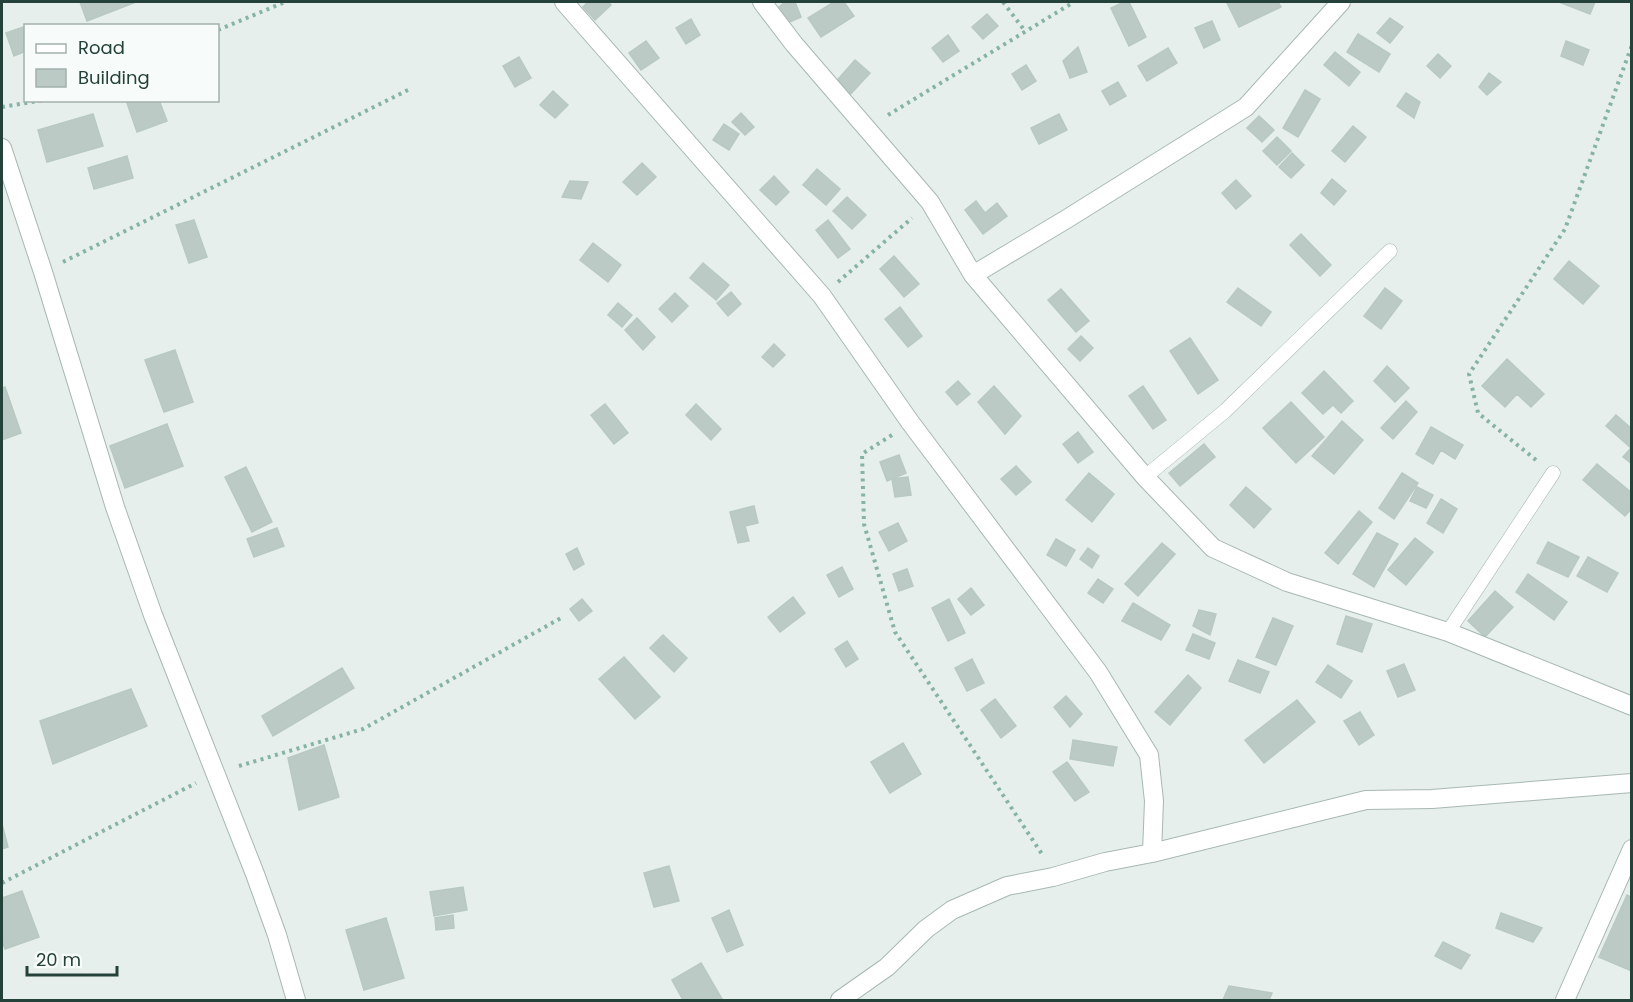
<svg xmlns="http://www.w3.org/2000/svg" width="1633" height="1002" font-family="Poppins,sans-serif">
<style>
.building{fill:#bbcac4;stroke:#b8c9c2;stroke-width:1.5}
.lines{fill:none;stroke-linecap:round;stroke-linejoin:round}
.lane-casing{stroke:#a8b8b2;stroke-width:15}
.street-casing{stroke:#a8b8b2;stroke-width:20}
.path{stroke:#86b3a5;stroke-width:4;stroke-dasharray:3 4.5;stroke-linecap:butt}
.lane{stroke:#fff;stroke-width:14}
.street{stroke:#fff;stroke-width:18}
</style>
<rect width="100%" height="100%" fill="#e6efeb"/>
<path class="building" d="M80 2H136L87 21Z
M588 2H608L611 5 595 20 583 7Z
M785 2H795L801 17 785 24 779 7Z
M834 2H844L854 16 821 37 808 18Z
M1124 2H1129L1146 37 1129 46 1111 8Z
M1230 2H1278L1281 7 1239 27 1227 3Z
M1559 2H1595L1590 14Z
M987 14 998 26 983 39 972 27Z
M1390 18 1403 27 1390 43 1377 33Z
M691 19 700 35 686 44 676 28Z
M1212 21 1220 40 1204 48 1195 28Z
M26 26V51L14 56 6 33Z
M1358 34 1390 54 1379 72 1347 52Z
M948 35 959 51 943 62 932 48Z
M646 41 659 58 641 70 629 53Z
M1566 41 1589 50 1583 65 1561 56Z
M1078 47 1087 72 1070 78 1063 61Z
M1168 48 1177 63 1147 81 1138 66Z
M1335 52 1360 72 1349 86 1324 65Z
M1438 54 1451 66 1440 78 1427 66Z
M519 57 531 78 515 87 503 66Z
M855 60 870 73 847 98 833 85Z
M1026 65 1036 81 1022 90 1012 74Z
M1489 73 1501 82 1487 95 1479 87Z
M1118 82 1126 96 1110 105 1102 91Z
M1305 90 1320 99 1298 137 1283 128Z
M553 91 568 105 555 118 540 105Z
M1406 93 1420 102 1414 118 1397 106Z
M126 100H159L167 121 137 132Z
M741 113 754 127 745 135 732 122Z
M93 114 103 146 47 162 38 130Z
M1059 114 1067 130 1039 144 1031 128Z
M1259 116 1274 130 1262 142 1247 128Z
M724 124 739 134 729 150 713 140Z
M1353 126 1366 137 1345 162 1332 151Z
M1277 137 1291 151 1277 165 1263 151Z
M1292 153 1304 165 1291 178 1279 167Z
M127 156 133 178 94 189 88 168Z
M642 163 656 177 637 195 623 182Z
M817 169 840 189 826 205 803 185Z
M774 176 789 192 776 205 760 190Z
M1332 179 1346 191 1334 205 1321 193Z
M1236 180 1251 196 1236 209 1222 193Z
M570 181 588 182 581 199 562 197Z
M847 197 866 215 852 229 833 211Z
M976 201 985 213 997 203 1007 216 983 234 965 210Z
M194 220 207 257 189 263 176 225Z
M828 220 850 249 838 258 816 230Z
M1301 234 1331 265 1320 276 1290 245Z
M593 243 621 265 608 282 580 260Z
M894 256 919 284 904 297 880 269Z
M1569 261 1599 286 1583 304 1554 279Z
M703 263 729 285 716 300 690 278Z
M1238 288 1271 312 1261 326 1227 302Z
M1385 288 1402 301 1381 329 1364 316Z
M1061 289 1089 321 1076 332 1048 300Z
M731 292 741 304 728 316 717 303Z
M675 293 688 306 672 322 659 309Z
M618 303 632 315 622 327 608 315Z
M900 307 922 336 908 347 885 319Z
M637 318 655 337 643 350 625 330Z
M1081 336 1093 348 1080 361 1068 349Z
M1190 338 1218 380 1198 394 1170 351Z
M774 344 785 355 773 367 762 357Z
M175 350 193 402 164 412 145 360Z
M1507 359 1544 394 1531 407 1517 394 1505 407 1482 386Z
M1387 366 1409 388 1395 402 1374 381Z
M1324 371 1353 401 1341 413 1333 405 1323 414 1302 393Z
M958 381 970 394 957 405 946 392Z
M994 386 1021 416 1005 434 978 402Z
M1143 386 1166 420 1153 429 1129 396Z
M5 387 21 433 2 440V388Z
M1406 401 1417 412 1393 439 1381 428Z
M1291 402 1324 437 1296 463 1263 428Z
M605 404 628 433 614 444 591 415Z
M696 404 721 429 711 440 686 415Z
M1616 415 1632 429 1631 448 1606 426Z
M1342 421 1363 440 1334 474 1312 456Z
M167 424 183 466 125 488 110 446Z
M1431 427 1463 445 1455 459 1441 450 1433 464 1416 454Z
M1078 432 1093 452 1078 463 1063 444Z
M1204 444 1215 457 1180 486 1169 473Z
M1631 448H1632V464L1623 457Z
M899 455 906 473 887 481 880 462Z
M1597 464 1632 493V508L1625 516 1583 480Z
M1016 466 1031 482 1016 495 1001 479Z
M246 467 272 522 252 532 225 477Z
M1089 473 1114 494 1092 522 1066 500Z
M1402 473 1418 483 1394 519 1379 508Z
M908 477 911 495 895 497 892 479Z
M1246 487 1271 509 1254 528 1230 505Z
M1417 487 1433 495 1426 508 1410 501Z
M1441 499 1457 509 1443 533 1427 523Z
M754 506 758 523 745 526 749 541 738 543 730 512Z
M1359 511 1372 522 1338 564 1325 553Z
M898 523 907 541 889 551 879 532Z
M277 528 284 546 254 557 247 539Z
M1377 533 1398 544 1374 587 1353 574Z
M1415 538 1433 552 1406 585 1388 570Z
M1056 539 1075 550 1066 566 1047 555Z
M1548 542 1579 557 1568 577 1537 563Z
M1162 543 1175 554 1138 596 1125 584Z
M577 548 584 564 574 570 566 554Z
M1088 548 1099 556 1092 568 1080 559Z
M1588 557 1618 573 1607 592 1577 576Z
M842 567 853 589 839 597 827 575Z
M907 569 913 586 899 591 893 574Z
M1528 574 1567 602 1554 620 1516 592Z
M1098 579 1113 589 1103 603 1088 593Z
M971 588 984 605 971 615 958 599Z
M1495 591 1513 607 1485 637 1468 621Z
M793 597 805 613 780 632 768 617Z
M582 599 592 611 579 621 570 609Z
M949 599 965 633 948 641 932 608Z
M1133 603 1170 625 1161 640 1122 621Z
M1199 610 1216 614 1210 635 1193 626Z
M1346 616 1372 624 1362 652 1337 644Z
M1273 618 1293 626 1276 665 1256 657Z
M1193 634 1215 643 1209 659 1186 650Z
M663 635 687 658 674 672 650 648Z
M847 641 858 659 846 667 835 649Z
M624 657 660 697 635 719 599 679Z
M972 659 984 683 967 691 955 668Z
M1238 660 1269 672 1260 693 1229 681Z
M1404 664 1415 690 1398 697 1387 671Z
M1328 665 1352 681 1341 698 1316 682Z
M342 668 354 688 273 736 262 716Z
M1188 675 1201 688 1170 725 1155 712Z
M131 689 147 726 53 764 40 721Z
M1066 696 1082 714 1070 727 1054 707Z
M995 699 1016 726 1001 738 981 710Z
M1297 700 1315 722 1264 763 1245 740Z
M1360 712 1374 735 1359 745 1344 721Z
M1073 740 1117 747 1113 766 1070 759Z
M903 743 921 774 890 793 871 762Z
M324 745 339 797 299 810 288 758Z
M1067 762 1089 792 1075 801 1053 772Z
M2 824 8 847 2 849Z
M669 866 679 901 654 907 644 873Z
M463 887 467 910 434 916 430 892Z
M22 891 39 937 5 949 2 941V898Z
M1627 895 1632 898V971L1599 957Z
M729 910 743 945 727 952 712 918Z
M1501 913 1542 928 1533 942 1496 928Z
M453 915 454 928 436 930 435 918Z
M386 918 404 978 364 990 346 930Z
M1443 942 1470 955 1461 969 1435 956Z
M701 963 722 999 720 1000H683L672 980Z
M1229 986 1272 993 1269 1000H1223Z"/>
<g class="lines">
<g class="lane-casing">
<path id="lane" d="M1145 477 1225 411 1390 251
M1448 632 1553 473"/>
</g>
<g class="street-casing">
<path id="street" d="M564 2 822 296 910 422 1098 672 1149 755 1154 801 1152 853
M762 2 794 44 930 202 973 275 1145 477 1213 548 1287 582 1448 632 1632 706
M2 148 43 272 115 507 153 615 255 874 277 935 296 1000
M973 275 1065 220 1246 107 1341 2
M840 1000 887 967 926 929 952 910 1007 886 1053 877 1105 862 1152 853 1366 800 1432 799 1632 783
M1565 1000 1632 849"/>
</g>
<path class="path" d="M1003 2 1025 31
M218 30 285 2
M2 107 44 100
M888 115 1074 2
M63 262 412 88
M838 282 912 218
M892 435 862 454 864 524 895 632 1042 854
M1536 460 1478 413 1469 374 1565 229 1632 45
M239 766 363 729 561 618
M2 883 196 783"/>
<use href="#lane" class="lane"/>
<use href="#street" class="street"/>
</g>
<rect width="1633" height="1002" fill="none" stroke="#24423a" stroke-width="6"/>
<rect x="24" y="24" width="195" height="78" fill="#f7fbf9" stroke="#a3b1ad" stroke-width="1.5"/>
<rect x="36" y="44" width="30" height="9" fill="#ffffff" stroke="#a3b1ad" stroke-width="1.5"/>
<text x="78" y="54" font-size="18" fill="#24423a">Road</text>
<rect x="36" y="69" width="30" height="18" fill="#bbcac4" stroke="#a3b1ad" stroke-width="1.5"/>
<text x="78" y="84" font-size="18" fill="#24423a">Building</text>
<path d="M27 966v9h90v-9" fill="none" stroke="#24423a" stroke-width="3"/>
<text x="36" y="966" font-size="18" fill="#24423a" stroke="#f7fbf9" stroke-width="4.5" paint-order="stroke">20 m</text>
</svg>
